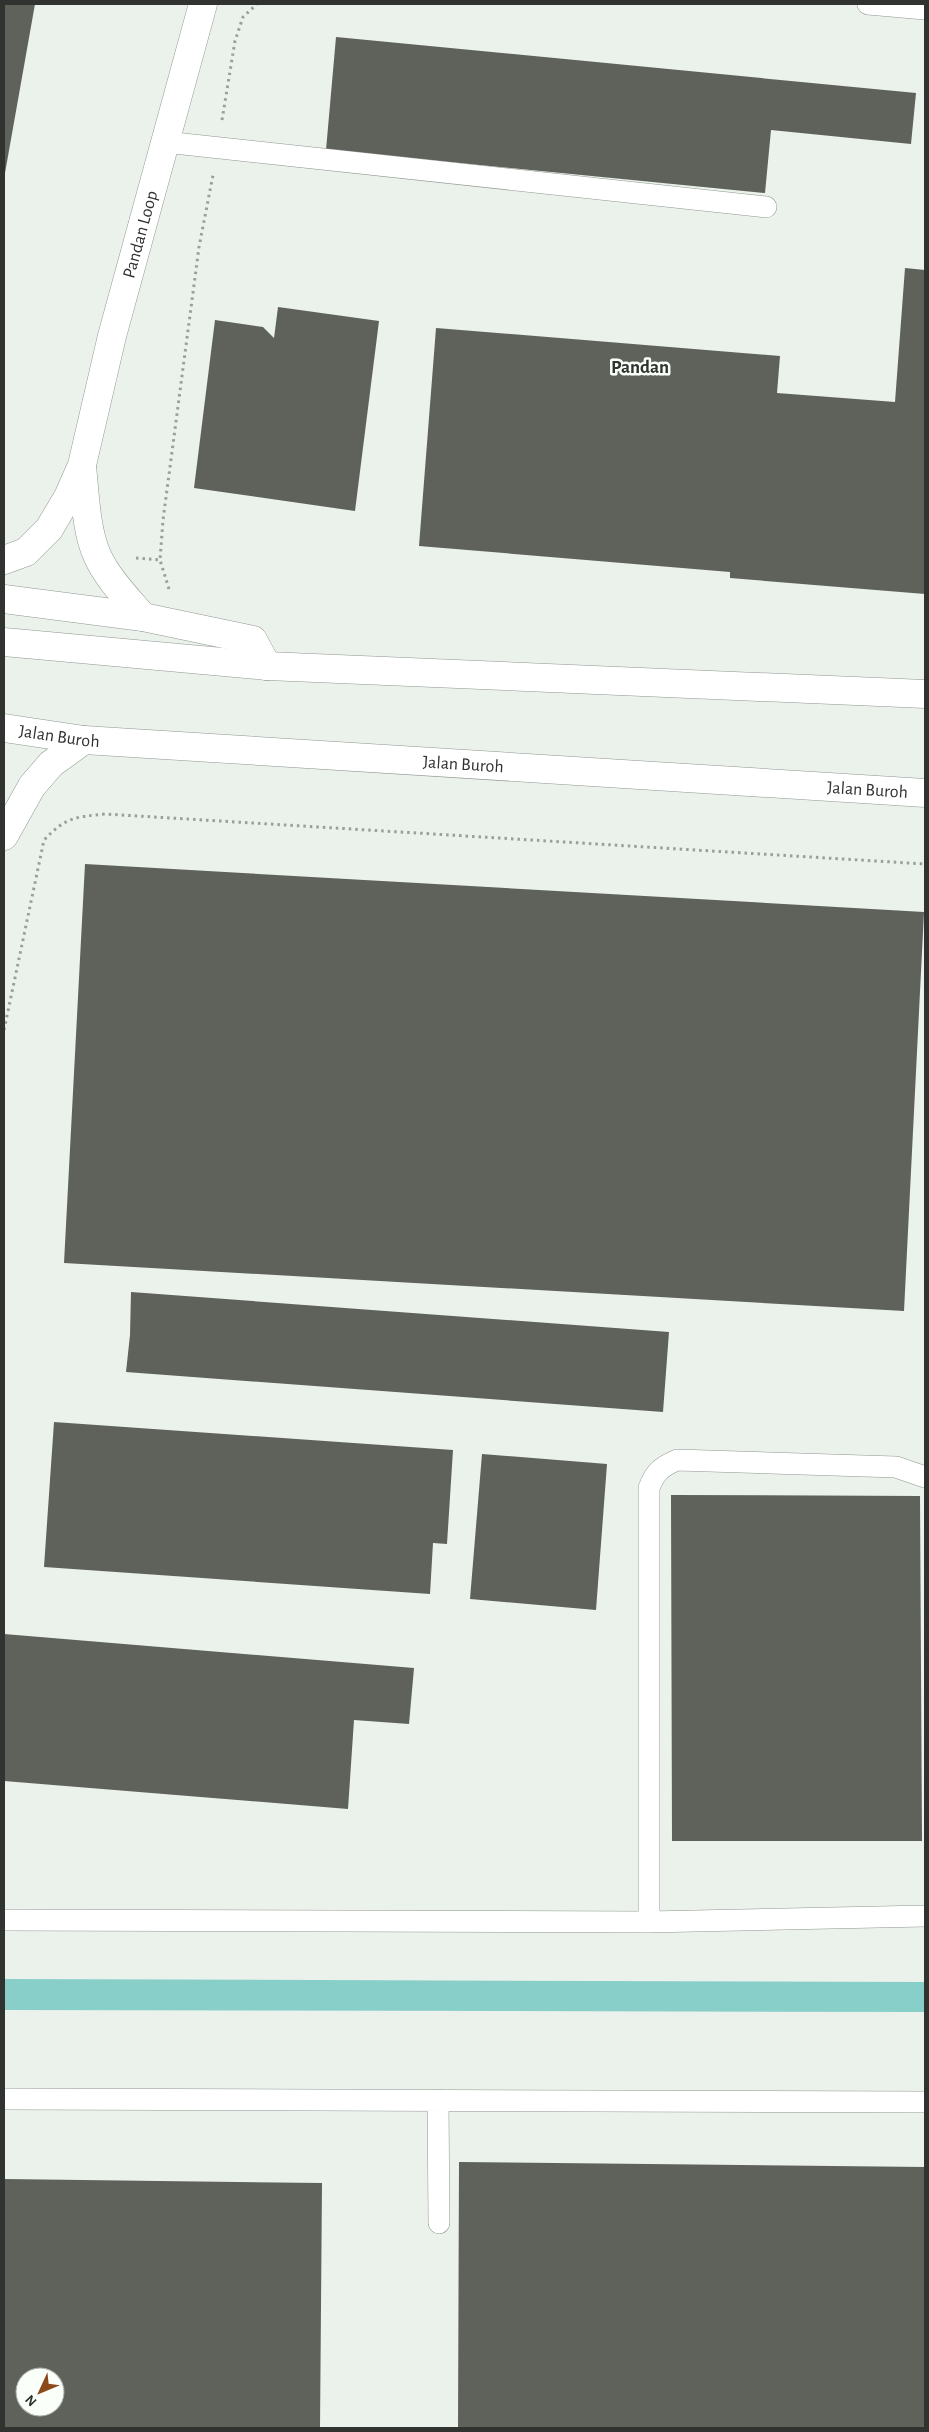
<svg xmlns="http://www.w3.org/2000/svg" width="929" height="2432" font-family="'Alegreya Sans',sans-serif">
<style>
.water{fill:#89cfc9}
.building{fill:#5e625a;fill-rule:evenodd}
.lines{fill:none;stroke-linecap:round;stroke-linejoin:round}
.service-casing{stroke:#909791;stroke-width:22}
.minor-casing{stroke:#909791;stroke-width:29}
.trunk-casing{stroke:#909791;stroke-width:29}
.path{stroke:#999f9a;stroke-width:3;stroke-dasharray:2.5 4;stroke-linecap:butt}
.service{stroke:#fff;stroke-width:21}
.minor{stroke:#fff;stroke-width:28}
.trunk{stroke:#fff;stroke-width:28}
.labels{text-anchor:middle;stroke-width:5;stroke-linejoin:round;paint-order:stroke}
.street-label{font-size:18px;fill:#303330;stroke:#fafffa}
.neighbourhood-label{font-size:19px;font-weight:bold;fill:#303330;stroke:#fafffa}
</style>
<rect width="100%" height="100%" fill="#eaf2eb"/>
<path class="water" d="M4 1979 925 1982V2012L4 2010Z"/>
<path class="building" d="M4 4H35L5 173H4Z
M336 37 916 93 911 144 771 130 765 193 326 150Z
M905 268 925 270V594L730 578V572L419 546 436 328 780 356 777 393 895 402Z
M278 307 379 321 355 511 194 488 215 320 263 327 274 338Z
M85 864 924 912 904 1311 64 1263Z
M131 1292 669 1332 663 1412 126 1372 130 1335Z
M54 1422 453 1450 447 1544 433 1543 430 1594 44 1567Z
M482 1454 607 1464 596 1610 470 1599Z
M671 1495 920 1496 922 1841H672Z
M4 1634 414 1668 409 1724 354 1720 348 1809 4 1781Z
M459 2162 925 2167V2428H458Z
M4 2179 322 2183 320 2428H4ZM25 2377H55V2407H25Z"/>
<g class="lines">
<g class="service-casing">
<path id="service" d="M868 4 925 9
M165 142 766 207
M4 1920 649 1922 925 1916
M649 1922V1488C655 1472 661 1467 677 1460L896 1467 925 1477
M4 2099 925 2102
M438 2100 439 2223"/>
</g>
<g class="minor-casing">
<g id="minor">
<path d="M82 466C85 493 86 531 97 555 107 578 127 598 143 617"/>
<path id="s1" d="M4 560 26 552 49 529 68 497 82 465 112 336 203 4"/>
<path d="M4 836 32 786 51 764 84 740"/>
</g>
</g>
<g class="trunk-casing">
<g id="trunk">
<path d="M4 599 143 617 253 640 267 666"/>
<path d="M4 642 267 666 925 694"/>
<path id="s2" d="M4 728 84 740 925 793"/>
</g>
</g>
<path class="path" d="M222 120 235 41 243 17 257 4
M136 558 160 560
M169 589 160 560 163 520 199 247 213 175
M4 1030 44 840C66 817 75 817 105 814L925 864"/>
<use href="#service" class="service"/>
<use href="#minor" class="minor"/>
<use href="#trunk" class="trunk"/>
</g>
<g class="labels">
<g class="street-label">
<text dy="6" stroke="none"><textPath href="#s1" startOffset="366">Pandan Loop</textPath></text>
<text dy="6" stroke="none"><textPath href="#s2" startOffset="56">Jalan Buroh</textPath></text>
<text dy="6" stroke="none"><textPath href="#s2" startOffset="461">Jalan Buroh</textPath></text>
<text dy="6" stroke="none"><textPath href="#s2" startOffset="866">Jalan Buroh</textPath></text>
</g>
<g class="neighbourhood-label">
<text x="640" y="373">Pandan</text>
</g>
</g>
<rect width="929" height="2432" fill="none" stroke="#303330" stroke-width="10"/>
<g transform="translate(40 2392) rotate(226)"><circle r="24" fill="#fafffa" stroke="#a9ada9"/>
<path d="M0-4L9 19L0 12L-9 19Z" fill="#8c4919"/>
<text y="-8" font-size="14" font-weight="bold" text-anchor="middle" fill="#303330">N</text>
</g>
</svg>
